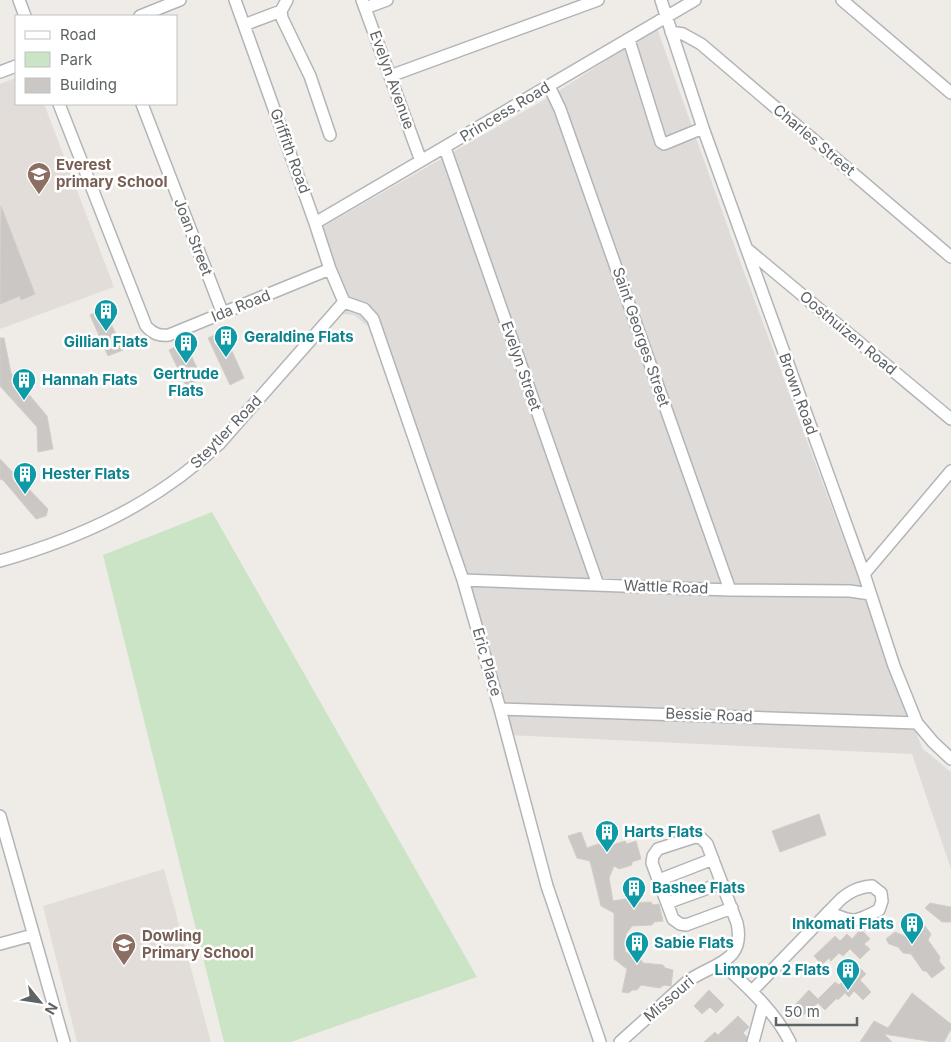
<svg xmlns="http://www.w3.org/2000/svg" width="951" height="1042" font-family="Inter,sans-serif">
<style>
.industrial{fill:#dedbd9}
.education{fill:#e2ddd8}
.green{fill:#cbe4c5}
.building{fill:#cbc7c4;stroke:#d3cdc5}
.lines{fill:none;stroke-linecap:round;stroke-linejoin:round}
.minor-casing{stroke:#b2b5b8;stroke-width:14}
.minor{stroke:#fff;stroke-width:11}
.labels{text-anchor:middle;stroke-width:5;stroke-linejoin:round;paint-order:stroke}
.street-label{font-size:15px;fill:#5e6366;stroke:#fff}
.education-label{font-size:15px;font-weight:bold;fill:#785e54;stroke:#fff;text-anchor:start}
.culture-label{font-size:15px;font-weight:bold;fill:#0d838f;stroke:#fff;text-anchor:start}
</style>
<rect width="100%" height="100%" fill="#efece7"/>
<path class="industrial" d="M657 28 737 253 913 726 923 749 951 772V869L912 754 506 735 380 336 354 315 343 314 319 229 549 97Z"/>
<path class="education" d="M16 78V104H44L114 287 0 329V84Z
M164 869 211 1042H77L43 906Z"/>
<path class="green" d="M212 512 477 977 291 1042H224L103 555Z"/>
<path class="building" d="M1 206 35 294 21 300 20 296 0 304Z
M104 308 123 350 108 356 90 315Z
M223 331 244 378 230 385 208 338Z
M0 338H4L11 373 47 416 53 449 38 452 37 427 0 386Z
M185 342 202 379 186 386 169 350Z
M0 459 48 509 46 516 36 519 3 480 0 479Z
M819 814 826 835 780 852 772 831Z
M581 832 587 848 598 844 610 850 612 845 625 841 627 844 636 841 641 859 632 862V865L619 869 614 866 609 878 613 901 625 899 631 903 651 902 653 905 659 904 663 921 654 922 652 925 632 926 626 934 625 951 631 956 639 957 643 963 663 965 665 968 673 970 671 986 664 985 660 988 641 985 637 990H632L629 993 622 992 627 969 614 959V913L601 906 590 861 577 858 568 836Z
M930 903 951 907V922H942L925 908Z
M917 916 931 934 928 940 940 957 939 961 945 968 932 978 926 971H923L911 954 903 953 898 947 889 944 886 939 895 932 914 940 911 920Z
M861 929 870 939 864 944 870 949 860 959 850 949 843 956 839 953 831 961 829 958 822 965 814 956 835 936 840 941 847 934 852 939Z
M858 966 866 974 860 980 871 992 863 1000 854 991 849 997 845 993 838 1000 837 998 825 1010 818 1003 802 1016 793 1007 809 990 818 999 835 982 839 985Z
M709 990 724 1005 716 1013 710 1007 702 1014 694 1006Z
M912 993 951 1024V1029L944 1042H933L884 1034 892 1042H860L874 1021 888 1028Z
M738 1016 749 1027 743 1033 747 1037 746 1042H704L715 1032 718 1035Z"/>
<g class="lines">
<g class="minor-casing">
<path id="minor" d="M19 0 25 16
M235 0 315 223 330 269 344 302
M287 0 281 11 282 18 310 76 330 135
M362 0 421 161
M661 0 703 128 864 574 894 666 917 723 933 742 951 759
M842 0 951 93
M365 8 387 0
M140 16 180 0
M244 25 281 11
M671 32 683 34 701 44 951 257
M629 40 661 142 664 144 703 128
M0 72 16 66
M390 76 598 0
M549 86 560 109 730 590
M59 104 146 326C153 334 159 336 169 335L330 269
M142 104 223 314
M445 148 598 585
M315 223 695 0
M747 249 951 419
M344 302 364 309 373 319 463 580 500 709 547 886 600 1042
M0 561C83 537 155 504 219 444L344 302
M864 574 951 471
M463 580 730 590 850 591 870 594
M500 709 917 723
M0 816 64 1042
M659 880 713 859
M667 903 722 883
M0 944 33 935
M723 964C747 987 775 1011 790 1042
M752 991 841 899C851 891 859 887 872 886L881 893 882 901 879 910C854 923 854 923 828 912
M620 1042 688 981C713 963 746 963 737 923L707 844 701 838 695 837 658 849 653 856 652 863 673 919 680 924 686 925 732 908
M753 1042 763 1005"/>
</g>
<use href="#minor" class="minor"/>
</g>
<defs>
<g id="school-pin" transform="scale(1.25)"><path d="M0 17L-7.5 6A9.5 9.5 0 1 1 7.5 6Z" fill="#8d6e63" stroke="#fff"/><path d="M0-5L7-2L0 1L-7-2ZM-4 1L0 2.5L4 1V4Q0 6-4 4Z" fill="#fff"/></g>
<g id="building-pin" transform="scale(1.25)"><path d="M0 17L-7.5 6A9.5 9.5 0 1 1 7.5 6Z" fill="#0f9aa8" stroke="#fff"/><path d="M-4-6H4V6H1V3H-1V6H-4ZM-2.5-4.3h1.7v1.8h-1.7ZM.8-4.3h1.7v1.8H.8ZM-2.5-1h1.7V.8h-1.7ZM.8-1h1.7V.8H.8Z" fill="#fff"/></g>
</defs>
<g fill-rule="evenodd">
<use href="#school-pin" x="39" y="174"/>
<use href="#building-pin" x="106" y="311"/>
<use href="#building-pin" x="226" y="337"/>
<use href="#building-pin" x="186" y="343"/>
<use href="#building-pin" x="24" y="380"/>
<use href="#building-pin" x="25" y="474"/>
<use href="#building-pin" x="607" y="832"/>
<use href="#building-pin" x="634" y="888"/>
<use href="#building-pin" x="912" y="924"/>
<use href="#building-pin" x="637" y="943"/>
<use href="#school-pin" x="124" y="945"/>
<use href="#building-pin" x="848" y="970"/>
</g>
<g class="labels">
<g class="street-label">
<text transform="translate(392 80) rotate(70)" y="5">Evelyn Avenue</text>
<text transform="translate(505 112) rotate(-31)" y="5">Princess Road</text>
<text transform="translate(814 140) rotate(40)" y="5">Charles Street</text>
<text transform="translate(290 151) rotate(70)" y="5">Griffith Road</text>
<text transform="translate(193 237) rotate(69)" y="5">Joan Street</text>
<text transform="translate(241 306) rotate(-22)" y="5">Ida Road</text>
<text transform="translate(848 333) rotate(40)" y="5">Oosthuizen Road</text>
<text transform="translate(641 337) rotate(71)" y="5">Saint Georges Street</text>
<text transform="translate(521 366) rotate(71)" y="5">Evelyn Street</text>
<text transform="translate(798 394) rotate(70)" y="5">Brown Road</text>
<text transform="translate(226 432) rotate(-46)" y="5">Steytler Road</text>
<text transform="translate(666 587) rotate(2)" y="5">Wattle Road</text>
<text transform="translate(487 662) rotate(74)" y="5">Eric Place</text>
<text transform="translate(709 715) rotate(2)" y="5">Bessie Road</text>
<text transform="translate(669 999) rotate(-41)" y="5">Missouri</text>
</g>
<g class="education-label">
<text x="56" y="170">Everest<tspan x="56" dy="17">primary School</tspan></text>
<text x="142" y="941">Dowling<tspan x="142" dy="17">Primary School</tspan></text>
</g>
<g class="culture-label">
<text x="244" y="342">Geraldine Flats</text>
<text x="106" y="347" text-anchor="middle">Gillian Flats</text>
<text x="186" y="379" text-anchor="middle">Gertrude<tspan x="186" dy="17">Flats</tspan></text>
<text x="42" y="385">Hannah Flats</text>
<text x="42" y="479">Hester Flats</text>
<text x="624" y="837">Harts Flats</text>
<text x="652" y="893">Bashee Flats</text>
<text x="894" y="929" text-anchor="end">Inkomati Flats</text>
<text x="654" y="948">Sabie Flats</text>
<text x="830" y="975" text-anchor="end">Limpopo 2 Flats</text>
</g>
</g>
<rect x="15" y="15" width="162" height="90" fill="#ffffff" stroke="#bfc1c2"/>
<rect x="25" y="31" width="25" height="8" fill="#ffffff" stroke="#bfc1c2"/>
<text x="60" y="40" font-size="15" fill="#5e6366">Road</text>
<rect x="25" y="52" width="25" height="15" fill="#cbe4c5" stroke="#bfc1c2"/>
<text x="60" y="65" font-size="15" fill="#5e6366">Park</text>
<rect x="25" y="78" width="25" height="15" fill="#cbc7c4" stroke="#bfc1c2"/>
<text x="60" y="90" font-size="15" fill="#5e6366">Building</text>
<g transform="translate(40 1002) rotate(120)" stroke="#ffffff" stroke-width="4" paint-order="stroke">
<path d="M0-4L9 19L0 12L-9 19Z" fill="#5e6366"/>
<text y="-8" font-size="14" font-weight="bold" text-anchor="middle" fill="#5e6366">N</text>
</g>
<path d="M776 1017v8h81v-8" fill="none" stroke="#5e6366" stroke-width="2.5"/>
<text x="784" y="1017" font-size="15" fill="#5e6366" stroke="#ffffff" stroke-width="4" paint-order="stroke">50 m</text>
</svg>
